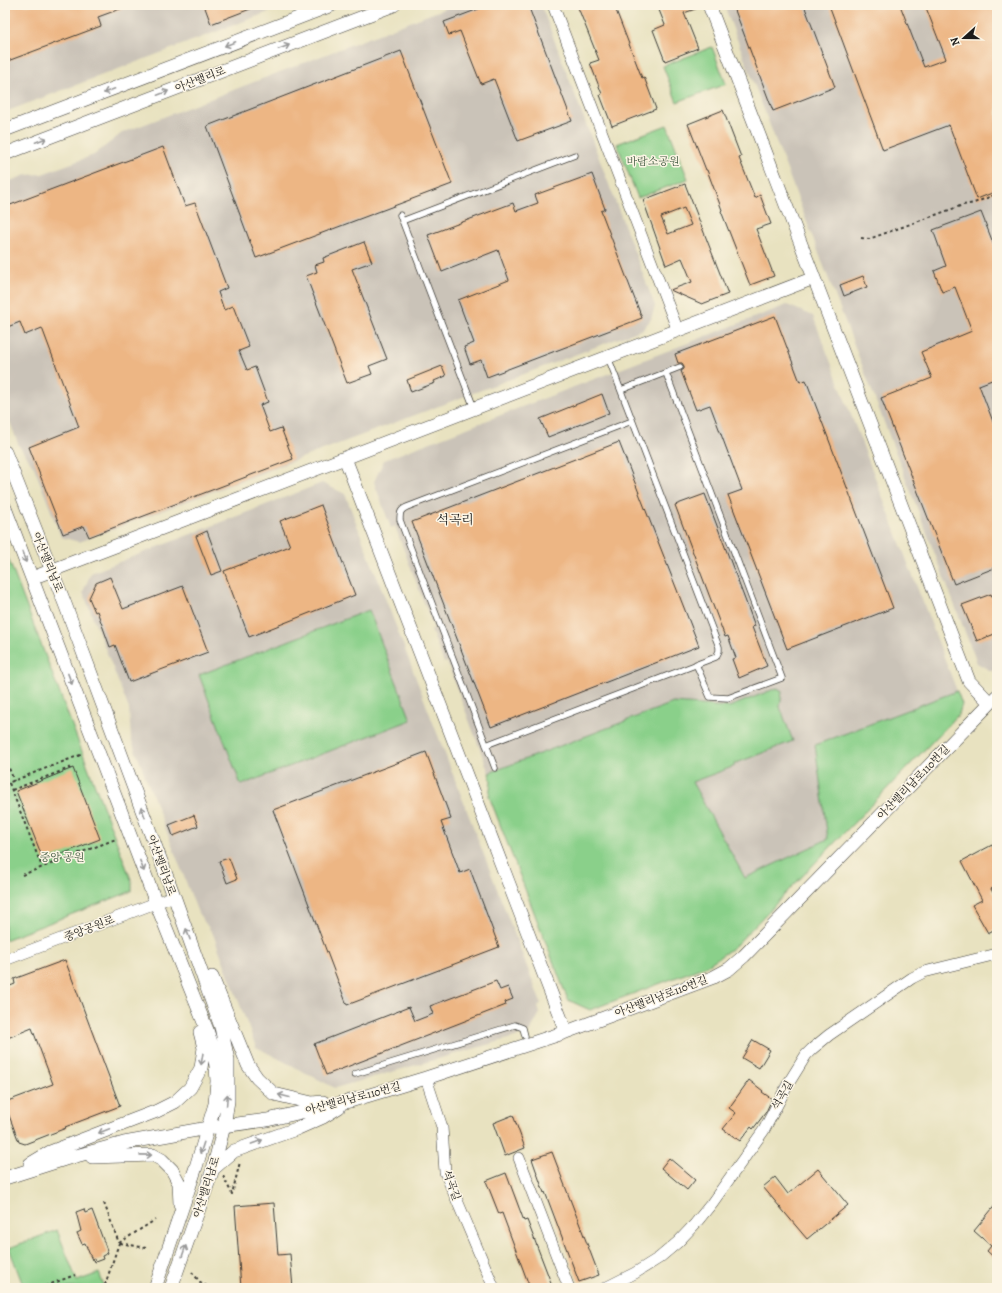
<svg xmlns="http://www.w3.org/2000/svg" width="1002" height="1293" font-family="Alegreya,'Noto Serif KR',serif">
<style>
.industrial{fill:#cac3b8}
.green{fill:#8ad08a;stroke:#537653}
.building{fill:#edb684;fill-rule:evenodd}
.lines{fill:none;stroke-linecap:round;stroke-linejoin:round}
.service-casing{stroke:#3b3a35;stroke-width:7}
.minor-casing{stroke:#3b3a35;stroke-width:12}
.tertiary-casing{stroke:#3b3a35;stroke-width:14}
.path{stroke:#3b3a35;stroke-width:2;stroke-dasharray:3 3;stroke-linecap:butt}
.service{stroke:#fff;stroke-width:5.5}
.minor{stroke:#fff;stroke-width:11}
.tertiary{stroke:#fff;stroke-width:13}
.oneway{stroke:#999}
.labels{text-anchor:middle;stroke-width:3;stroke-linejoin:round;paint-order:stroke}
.street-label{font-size:11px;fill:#1c1c1c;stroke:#fcf5e5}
.park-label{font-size:11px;fill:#425b42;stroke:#fcf5e5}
.quarter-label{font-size:13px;fill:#1c1c1c;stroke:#fcf5e5}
</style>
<rect width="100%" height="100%" fill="#fcf5e5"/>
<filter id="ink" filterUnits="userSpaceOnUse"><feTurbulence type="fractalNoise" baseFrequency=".025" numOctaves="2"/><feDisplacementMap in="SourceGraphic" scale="8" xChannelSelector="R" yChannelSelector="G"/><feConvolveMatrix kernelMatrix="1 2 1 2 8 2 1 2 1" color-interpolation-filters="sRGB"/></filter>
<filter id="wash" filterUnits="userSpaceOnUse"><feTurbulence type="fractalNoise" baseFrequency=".012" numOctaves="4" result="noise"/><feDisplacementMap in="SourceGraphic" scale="16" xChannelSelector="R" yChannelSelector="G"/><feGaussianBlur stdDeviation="0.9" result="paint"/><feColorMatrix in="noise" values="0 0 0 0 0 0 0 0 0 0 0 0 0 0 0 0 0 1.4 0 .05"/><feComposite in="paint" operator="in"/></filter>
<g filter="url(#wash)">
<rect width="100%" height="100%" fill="#e8e2c0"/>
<path class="industrial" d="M5 5H287L5 112Z
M454 5H541L655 306 651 319 643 329 79 542 61 537 34 467 19 446 5 409V183L26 175 42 174 94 155 122 133Z
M724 5H997V671H991L977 663 826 272Z
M787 305 813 316 962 704 959 714 734 947 718 958 706 966 590 1010 568 1000 489 796 491 781 489 773 447 662 444 663 431 630 434 629 395 526 391 528 374 482 384 460Z
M322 483 345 494 541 1003 538 1007 540 1013 529 1033 335 1088 256 1047 213 934 198 913 131 739 129 709 83 592 91 573Z"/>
<path class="green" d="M712 47 726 84 677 102 663 66Z
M667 125 688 179 638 198 617 144Z
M5 550 132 882V891L5 940Z
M369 610 411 720 241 785 199 675Z
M777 688 781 690 782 692 780 707 793 741 734 764 735 766 692 782 745 878 828 839 815 745 957 691 962 704 959 714 734 947 718 958 706 966 590 1010 568 1000 489 796 491 781 489 773 673 703 729 707Z
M57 1230 77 1281 99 1273 104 1286 103 1288H24L9 1248Z"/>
<g id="blocks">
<path class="building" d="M5 5H128V6L98 17 101 26 5 62Z
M204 5H258V6L211 24Z
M489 5H528L572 121 518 141 494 79 481 84 460 31 449 35 444 22Z
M577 5H614L642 78 644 77 656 109 612 126 600 95 602 94 590 63 599 60Z
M657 5H701V7L684 13 698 48 665 61 653 30 665 25Z
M733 5H804L835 87 773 111Z
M829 5H900L924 67 946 59 925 5H997V191L977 199 949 125 883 150Z
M401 51 452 184 256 258 207 126Z
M723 110 741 157 739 158 755 198 760 195 771 224 756 229 774 276 750 285 721 211 722 210 707 170H706L688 124Z
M163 147 185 206 195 203 227 288 218 292 224 310 233 306 249 347 239 351 247 370 255 367 268 402 260 405 270 432 281 428 293 459 89 537 84 526 63 534 29 447 79 427 42 328 25 335 20 322 5 328V207Z
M592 174 605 209 601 211 642 318 487 377 481 360 470 364 464 347 474 343 458 300 509 280 498 250 442 272 428 235 513 203 516 211 538 203 535 195Z
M685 184 728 294 702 304 670 290 692 282 682 258 666 265 643 200ZM684 208 691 225 668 234 661 217Z
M981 212 997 253V378L979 385 997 432V567L954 584 881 398 932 378 921 352 972 331 955 287 942 292 934 271 946 266 933 230Z
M364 242 372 262 352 269 387 359 369 366 372 374 347 383 306 276 317 272 315 265 324 262 323 258Z
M863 276 867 287 844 296 840 285Z
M775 316 800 382 806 380 893 608 787 649 728 495 742 490 710 405 696 410 681 371 684 369V366L682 363H678L675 354Z
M442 366 446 376 434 381 435 383 411 392 407 380Z
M602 394 609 413 548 437 540 419Z
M619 442 699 646 491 727 412 522Z
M705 494 755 626 752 627 767 666 739 678 732 659 736 658 728 636 725 637 675 505Z
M321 505 355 595 249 637 224 571 290 546 280 521Z
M207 531 222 571 211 575 196 536Z
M110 577 123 609 183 586 208 652 129 682 115 645 110 647 97 611 95 612 89 598 96 583Z
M991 594 997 611V633L977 641 962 605Z
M426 752 451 819 441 822 460 873 470 869 499 947 347 1005 273 810Z
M73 768 100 839 44 861 16 791Z
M194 815 198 826 173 836 169 825Z
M992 845 997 855V886L991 889 997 900V928L988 933 972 905 982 900 962 861Z
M229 858 237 879 227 883 219 861Z
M65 960 120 1106 65 1127 66 1128 25 1144 19 1142 5 1105V1102L53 1084 32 1028 5 1039V988L15 984 14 979Z
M496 981 500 990 508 987 513 999 505 1002 506 1005 326 1075 314 1044 409 1007 415 1021 433 1014 430 1006Z
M753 1040 770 1050 759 1068 742 1058Z
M749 1080 763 1091 762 1092 772 1099 766 1112 753 1129 751 1127 740 1141 723 1129 736 1113 729 1108Z
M513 1115 525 1148 505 1156 493 1123Z
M552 1152 599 1275 579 1282 545 1192 544 1193 532 1159Z
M669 1158 695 1180 687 1190 661 1168Z
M818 1169 848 1205 807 1239 763 1187 775 1177 788 1194Z
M506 1173 524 1221 527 1220 553 1288H530L502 1213 499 1214 486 1181Z
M274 1203 278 1255 290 1254 293 1288H241L235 1206Z
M997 1203V1260L987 1251 991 1246 974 1231Z
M84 1209 85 1213 92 1210 108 1253 102 1256 103 1259 95 1262 94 1259 92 1260 85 1243 82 1244 77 1233 81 1231 76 1212Z"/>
</g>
</g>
<g filter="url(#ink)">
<use href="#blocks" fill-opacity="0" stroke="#3b3a35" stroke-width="1"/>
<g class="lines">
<g class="service-casing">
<path id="service" d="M400 215 474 408
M402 221 575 155
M666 373 782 678 728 698 710 697 696 664
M621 390 680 367
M486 745 716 657 719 651V647L608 357
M495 768 400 520C400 513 400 510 407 507L632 421
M355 1074 515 1025 523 1028 525 1036"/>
</g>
<g class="minor-casing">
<path id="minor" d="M553 5 678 331
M5 960 174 896
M426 1078 442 1127 445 1172 494 1288
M519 1158 569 1288
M605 1288 635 1273 659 1258 678 1242 695 1224 712 1203 764 1130 788 1084 806 1055 812 1049 829 1035 912 978 924 972 997 954"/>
</g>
<g class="tertiary-casing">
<path id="tertiary" d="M709 5 969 681 990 703
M5 130 332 5
M5 154 394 5
M5 452 65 604 174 896 221 1027 228 1060V1101L224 1126 213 1169 171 1288
M345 458 566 1032
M5 508 156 903 207 1030 214 1052 216 1067 217 1081 215 1104 196 1167 155 1288
M32 578 814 278
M212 977 248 1065 257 1078 274 1094 312 1103 323 1102
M92 1157 153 1155 162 1160 172 1170 179 1183 180 1204
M30 1164 50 1152 157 1111 175 1102 190 1088 201 1068 204 1048 200 1032
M213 1169 234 1151 296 1129 323 1117 339 1107
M5 1178 65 1159 124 1143 208 1128 267 1120 350 1101 426 1078 566 1032 714 977 729 969 744 956 997 696"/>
</g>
<path class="path" d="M861 238 869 239 963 205 974 203 997 194
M7 763 14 781
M9 783 42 867
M5 784 83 754
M12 790 72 767
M22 875 116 839
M223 1176 232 1194 240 1162
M104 1203 119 1243 104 1288
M119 1243 155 1220
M120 1243 146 1248
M192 1272 200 1282 206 1285
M40 1288 75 1275"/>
<use href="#service" class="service"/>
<use href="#minor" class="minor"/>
<use href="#tertiary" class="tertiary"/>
</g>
<defs><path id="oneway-shaft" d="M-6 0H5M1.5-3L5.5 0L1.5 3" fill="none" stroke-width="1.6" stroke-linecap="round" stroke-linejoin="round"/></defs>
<g class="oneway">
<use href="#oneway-shaft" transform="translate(230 44) rotate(159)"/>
<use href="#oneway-shaft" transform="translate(284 47) rotate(-21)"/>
<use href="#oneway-shaft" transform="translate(109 91) rotate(159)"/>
<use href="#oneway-shaft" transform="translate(163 93) rotate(-21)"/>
<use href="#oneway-shaft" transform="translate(41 140) rotate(-21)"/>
<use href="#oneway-shaft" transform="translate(24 557) rotate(69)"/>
<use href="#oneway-shaft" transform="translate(70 679) rotate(69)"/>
<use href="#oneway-shaft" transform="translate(143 812) rotate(-110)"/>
<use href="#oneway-shaft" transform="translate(142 866) rotate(69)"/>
<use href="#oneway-shaft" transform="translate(188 934) rotate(-110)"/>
<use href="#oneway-shaft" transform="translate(202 1059) rotate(99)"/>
<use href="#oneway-shaft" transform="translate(284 1096) rotate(-166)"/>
<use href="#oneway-shaft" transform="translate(227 1100) rotate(-86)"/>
<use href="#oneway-shaft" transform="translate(104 1131) rotate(159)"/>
<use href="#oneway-shaft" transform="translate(257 1142) rotate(-20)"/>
<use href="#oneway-shaft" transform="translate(202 1148) rotate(108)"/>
<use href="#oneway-shaft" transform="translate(146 1155) rotate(1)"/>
<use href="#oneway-shaft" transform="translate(184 1251) rotate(-71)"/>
</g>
</g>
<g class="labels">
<g class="street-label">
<text transform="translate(200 79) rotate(-21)" y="4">아산밸리로</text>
<text transform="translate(48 562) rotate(68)" y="4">아산밸리남로</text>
<text transform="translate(913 782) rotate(-46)" y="4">아산밸리남로110번길</text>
<text transform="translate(162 865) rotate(70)" y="4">아산밸리남로</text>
<text transform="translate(89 928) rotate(-21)" y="4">중앙공원로</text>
<text transform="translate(661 996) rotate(-21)" y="4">아산밸리남로110번길</text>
<text transform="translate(782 1095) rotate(-60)" y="4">석곡길</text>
<text transform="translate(353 1098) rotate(-15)" y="4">아산밸리남로110번길</text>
<text transform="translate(452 1185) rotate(70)" y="4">석곡길</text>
<text transform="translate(206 1187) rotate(-72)" y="4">아산밸리남로</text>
</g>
<g class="park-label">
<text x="653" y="165">바람소공원</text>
<text x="62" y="861">중앙 공원</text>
</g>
<g class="quarter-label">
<text x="455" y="524">석곡리</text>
</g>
</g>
<rect width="1002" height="1293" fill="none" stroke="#fcf5e5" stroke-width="20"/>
<g transform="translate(964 38) rotate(249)" stroke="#fcf5e5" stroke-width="3" paint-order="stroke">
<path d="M0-3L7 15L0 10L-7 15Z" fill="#1c1c1c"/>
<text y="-6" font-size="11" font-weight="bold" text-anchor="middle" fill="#1c1c1c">N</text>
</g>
</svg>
